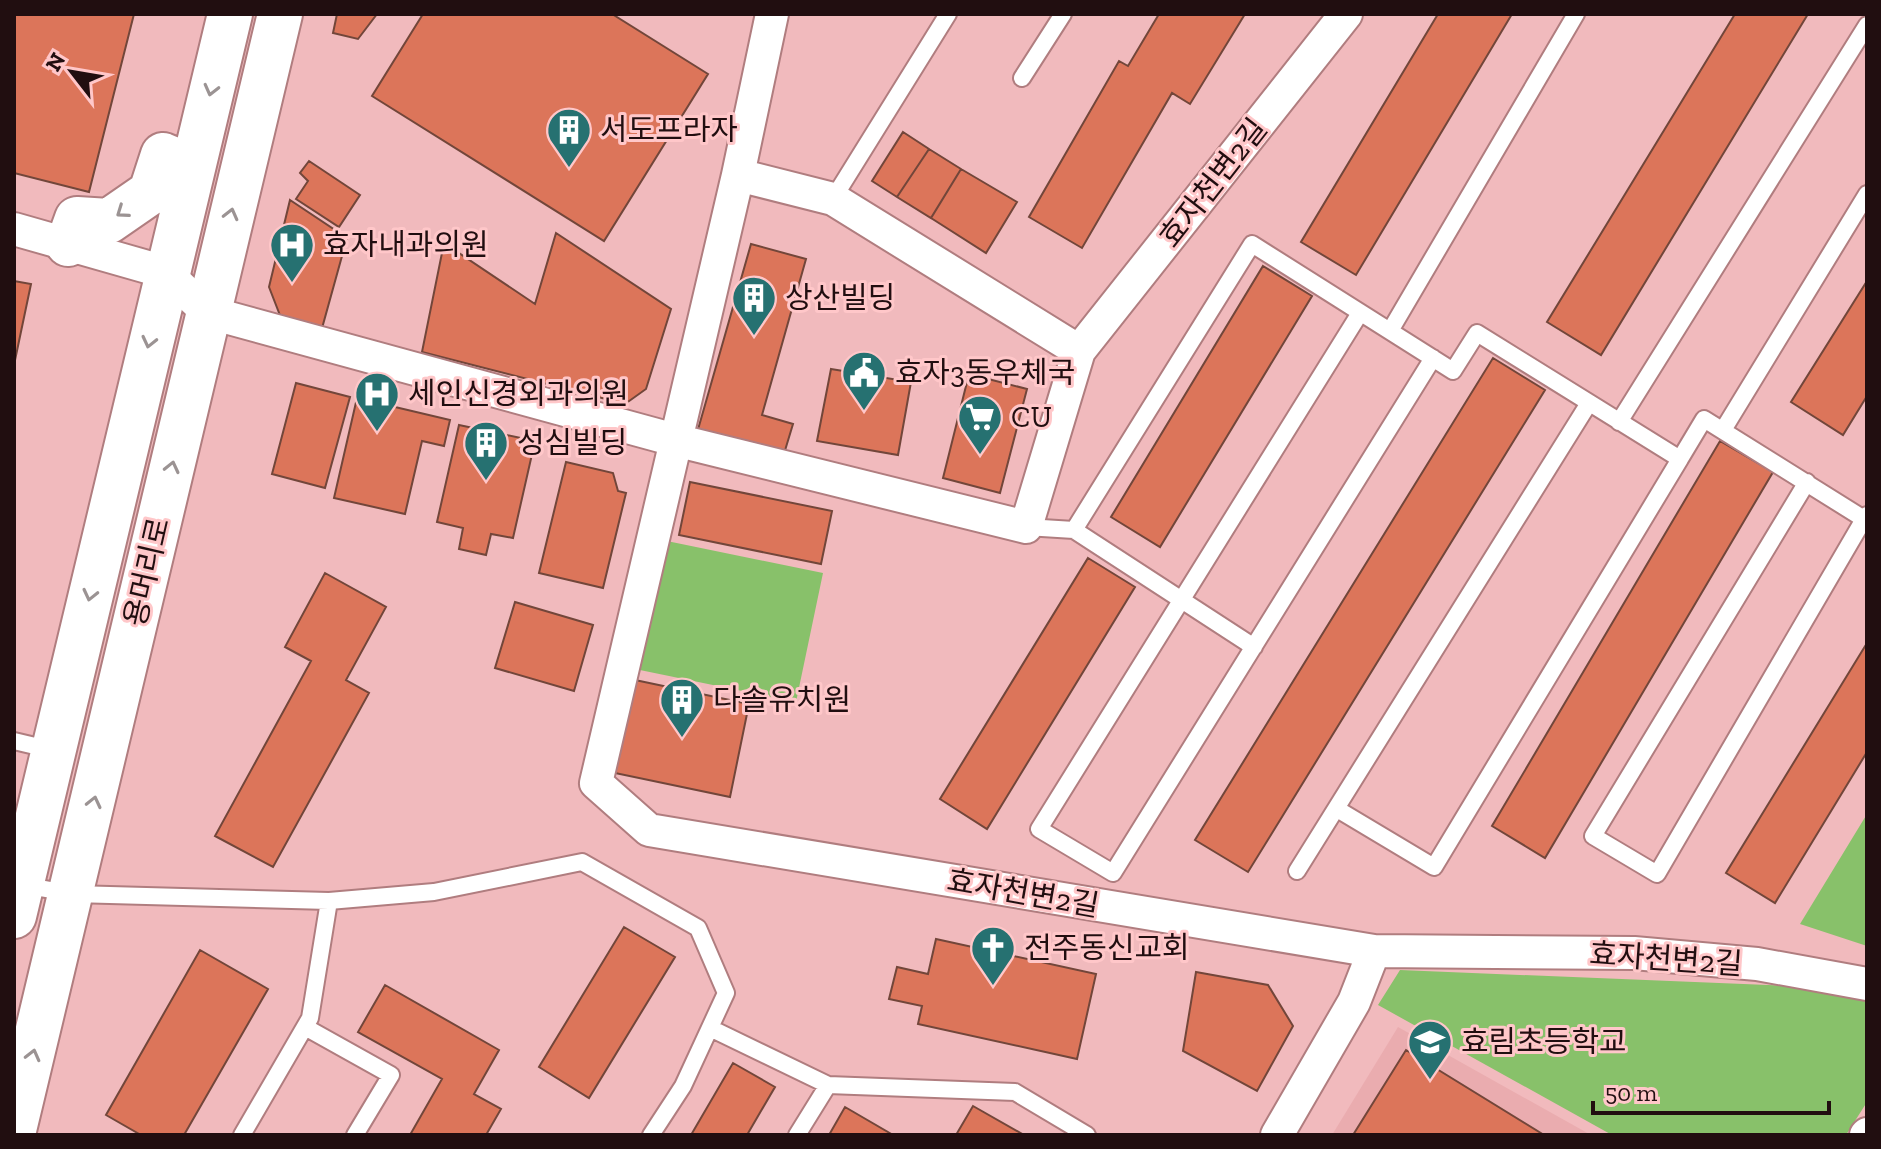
<svg xmlns="http://www.w3.org/2000/svg" width="1881" height="1149" font-family="'Zilla Slab','Noto Sans KR',serif">
<style>
.built{fill:#eaacaf}
.green{fill:#88c16a}
.building{fill:#dc755a;stroke:#72463a;stroke-width:2}
.lines{fill:none;stroke-linecap:round;stroke-linejoin:round}
.lane-casing{stroke:#b07d7f;stroke-width:20}
.street-casing{stroke:#b07d7f;stroke-width:36}
.secondary-casing{stroke:#b07d7f;stroke-width:48}
.lane{stroke:#fff;stroke-width:16}
.street{stroke:#fff;stroke-width:32}
.secondary{stroke:#fff;stroke-width:44}
.oneway{stroke:#9b9393}
.labels{text-anchor:middle;stroke-width:6;stroke-linejoin:round;paint-order:stroke}
.poi-label{font-size:30px;fill:#210e10;stroke:#ffc7c9;text-anchor:start}
.street-label{font-size:30px;fill:#210e10;stroke:#ffc7c9}
</style>
<rect width="100%" height="100%" fill="#f1babd"/>
<path class="built" d="M1398 1027 1591 1135H1332Z"/>
<path class="green" d="M662 540 823 573 796 702 635 669Z
M1867 814V946L1800 924Z
M1400 970 1839 988 1867 1002V1102L1846 1135H1612L1378 1005Z"/>
<path class="building" d="M14 14H134L89 192 14 173Z
M337 14H377L358 39 333 33Z
M423 14H612L708 74 604 241 372 96Z
M1159 14H1245L1190 104 1172 93 1082 248 1029 217 1119 61 1128 66Z
M1438 14H1512L1356 275 1301 242Z
M1735 14H1808L1601 355 1547 322Z
M903 132 929 149 897 197 872 181Z
M929 149 961 169 931 218 897 197Z
M309 161 360 195 339 227 296 199 308 181 300 173Z
M961 169 1017 202 986 253 931 218Z
M290 200 347 238 319 339 283 323 269 287Z
M556 233 671 309 646 389 625 404 422 352 444 243 535 304Z
M751 244 806 259 762 415 793 424 783 457 697 433Z
M1263 266 1312 296 1160 547 1111 517Z
M14 281 31 284 14 365Z
M1867 281V396L1843 435 1791 402Z
M1493 358 1545 390 1248 872 1195 840Z
M831 369 911 382 898 455 817 441Z
M969 374 1027 389 1000 493 943 478Z
M296 383 350 397 325 488 272 474Z
M357 398 450 420 444 446 422 441 405 514 334 498Z
M459 425 535 441 513 538 491 534 486 555 459 549 463 528 437 522Z
M1720 441 1773 472 1545 858 1492 826Z
M566 462 613 473 618 491 626 493 603 588 539 573Z
M690 482 832 511 821 564 679 535Z
M1088 558 1135 587 987 829 940 799Z
M325 573 386 607 346 680 369 693 273 867 215 836 311 661 285 647Z
M515 602 593 625 574 691 495 668Z
M1867 643V752L1775 903 1726 873Z
M635 680 749 704 730 797 615 773Z
M624 927 675 957 589 1098 539 1067Z
M936 939 1096 974 1077 1059 918 1024 922 1006 889 999 897 967 928 974Z
M200 950 268 989 184 1135H141L106 1115Z
M1196 972 1268 985 1293 1026 1257 1091 1183 1051Z
M385 985 499 1050 474 1094 501 1109 486 1135H410L442 1079 358 1032Z
M1406 1050 1544 1135H1353Z
M733 1063 775 1087 747 1135H691Z
M973 1106 1024 1135H956Z
M845 1107 893 1135H829Z"/>
<g class="lines">
<g class="lane-casing">
<path id="lane" d="M1022 78 1063 14
M833 199 948 14
M1360 313 1039 829 1113 873 1433 358
M1390 331 1576 14
M1619 422 1867 25
M1723 430 1867 194
M1807 482 1593 836 1657 874 1864 519
M1026 527 1074 530 1252 244 1453 371 1477 333 1680 459 1704 419 1864 519 1867 515
M1074 530 1254 647
M14 741 52 750
M1337 809 1434 867 1680 459
M1297 871 1589 403
M23 885 73 894 329 901 434 892 582 862 698 928 726 993 683 1086 651 1135
M305 1027 391 1075 355 1135
M710 1028 828 1085 1015 1092 1087 1135
M242 1135 310 1018 329 901
M797 1135 828 1085"/>
</g>
<g class="street-casing">
<path id="street" d="M772 14 738 175 596 783 649 830 1374 951 1634 953 1757 964 1867 984
M738 175 833 199 1079 351
M14 229 165 272 207 312 675 440 1026 527 1079 351 1346 14
M1277 1135 1354 1002 1374 951
M1866 1135 1867 1134"/>
</g>
<g class="secondary-casing">
<path id="secondary" d="M68 244 77 219 109 221 151 192 163 155 192 167
M14 916 230 14
M14 1130 280 14"/>
</g>
<use href="#lane" class="lane"/>
<use href="#street" class="street"/>
<use href="#secondary" class="secondary"/>
</g>
<defs><path id="oneway-chevron" d="M-2-3.5L2.5 0L-2 3.5" fill="none" stroke-width="1.6" stroke-linecap="round" stroke-linejoin="round" transform="scale(2)"/></defs>
<g class="oneway">
<use href="#oneway-chevron" transform="translate(211 90) rotate(104)"/>
<use href="#oneway-chevron" transform="translate(122 212) rotate(145)"/>
<use href="#oneway-chevron" transform="translate(231 214) rotate(-76)"/>
<use href="#oneway-chevron" transform="translate(149 342) rotate(103)"/>
<use href="#oneway-chevron" transform="translate(172 467) rotate(-77)"/>
<use href="#oneway-chevron" transform="translate(90 595) rotate(103)"/>
<use href="#oneway-chevron" transform="translate(94 802) rotate(-77)"/>
<use href="#oneway-chevron" transform="translate(33 1055) rotate(-76)"/>
</g>
<defs>
<g id="building-pin" transform="scale(2.3)"><path d="M0 17L-7.5 6A9.5 9.5 0 1 1 7.5 6Z" fill="#267171" stroke="#ffc7c9"/><path d="M-4-6H4V6H1V3H-1V6H-4ZM-2.5-4.3h1.7v1.8h-1.7ZM.8-4.3h1.7v1.8H.8ZM-2.5-1h1.7V.8h-1.7ZM.8-1h1.7V.8H.8Z" fill="#fff"/></g>
<g id="hospital-pin" transform="scale(2.3)"><path d="M0 17L-7.5 6A9.5 9.5 0 1 1 7.5 6Z" fill="#267171" stroke="#ffc7c9"/><path d="M-5-5h3v3.5h4V-5h3V5h-3V1.5h-4V5h-3Z" fill="#fff"/></g>
<g id="civic-pin" transform="scale(2.3)"><path d="M0 17L-7.5 6A9.5 9.5 0 1 1 7.5 6Z" fill="#267171" stroke="#ffc7c9"/><path d="M-.6-6.5H3V-4.5H.6V-3L4-1V1h2V6H-6V1h2V-1L-.6-3ZM-1.2 2.5V6h2.4V2.5Z" fill="#fff"/></g>
<g id="supermarket-pin" transform="scale(2.3)"><path d="M0 17L-7.5 6A9.5 9.5 0 1 1 7.5 6Z" fill="#267171" stroke="#ffc7c9"/><path d="M-6-5.5h2.5l.6 2H6L4.5 2H-2.5L-4.4-4H-6ZM-1.5 3.2a1.3 1.3 0 1 0 .1 0ZM3 3.2a1.3 1.3 0 1 0 .1 0Z" fill="#fff"/></g>
<g id="church-pin" transform="scale(2.3)"><path d="M0 17L-7.5 6A9.5 9.5 0 1 1 7.5 6Z" fill="#267171" stroke="#ffc7c9"/><path d="M-1.2-6h2.4v3.5h3.3v2.4h-3.3V6h-2.4V-.1h-3.3v-2.4h3.3Z" fill="#fff"/></g>
<g id="school-pin" transform="scale(2.3)"><path d="M0 17L-7.5 6A9.5 9.5 0 1 1 7.5 6Z" fill="#267171" stroke="#ffc7c9"/><path d="M0-5L7-2L0 1L-7-2ZM-4 1L0 2.5L4 1V4Q0 6-4 4Z" fill="#fff"/></g>
</defs>
<g fill-rule="evenodd">
<use href="#building-pin" x="569" y="130"/>
<use href="#hospital-pin" x="292" y="245"/>
<use href="#building-pin" x="754" y="298"/>
<use href="#civic-pin" x="864" y="373"/>
<use href="#hospital-pin" x="377" y="394"/>
<use href="#supermarket-pin" x="980" y="417"/>
<use href="#building-pin" x="486" y="443"/>
<use href="#building-pin" x="682" y="700"/>
<use href="#church-pin" x="993" y="948"/>
<use href="#school-pin" x="1430" y="1042"/>
</g>
<g class="labels">
<g class="poi-label">
<text x="600" y="140">서도프라자</text>
<text x="323" y="255">효자내과의원</text>
<text x="785" y="308">상산빌딩</text>
<text x="895" y="383">효자3동우체국</text>
<text x="408" y="404">세인신경외과의원</text>
<text x="1011" y="427">CU</text>
<text x="517" y="453">성심빌딩</text>
<text x="713" y="710">다솔유치원</text>
<text x="1024" y="958">전주동신교회</text>
<text x="1461" y="1052">효림초등학교</text>
</g>
<g class="street-label">
<text transform="translate(1213 183) rotate(-52)" y="10">효자천변2길</text>
<text transform="translate(147 572) rotate(-77)" y="10">용머리로</text>
<text transform="translate(1023 893) rotate(10)" y="10">효자천변2길</text>
<text transform="translate(1666 959) rotate(4)" y="10">효자천변2길</text>
</g>
</g>
<rect width="1881" height="1149" fill="none" stroke="#210e10" stroke-width="32"/>
<g transform="translate(72 72) rotate(301)" stroke="#ffc7c9" stroke-width="6" paint-order="stroke">
<path d="M0-6L14 30L0 20L-14 30Z" fill="#210e10"/>
<text y="-12" font-size="22" font-weight="bold" text-anchor="middle" fill="#210e10">N</text>
</g>
<path d="M1593 1101v12h236v-12" fill="none" stroke="#210e10" stroke-width="4"/>
<text x="1605" y="1101" font-size="24" fill="#210e10" stroke="#ffc7c9" stroke-width="6" paint-order="stroke">50 m</text>
</svg>
